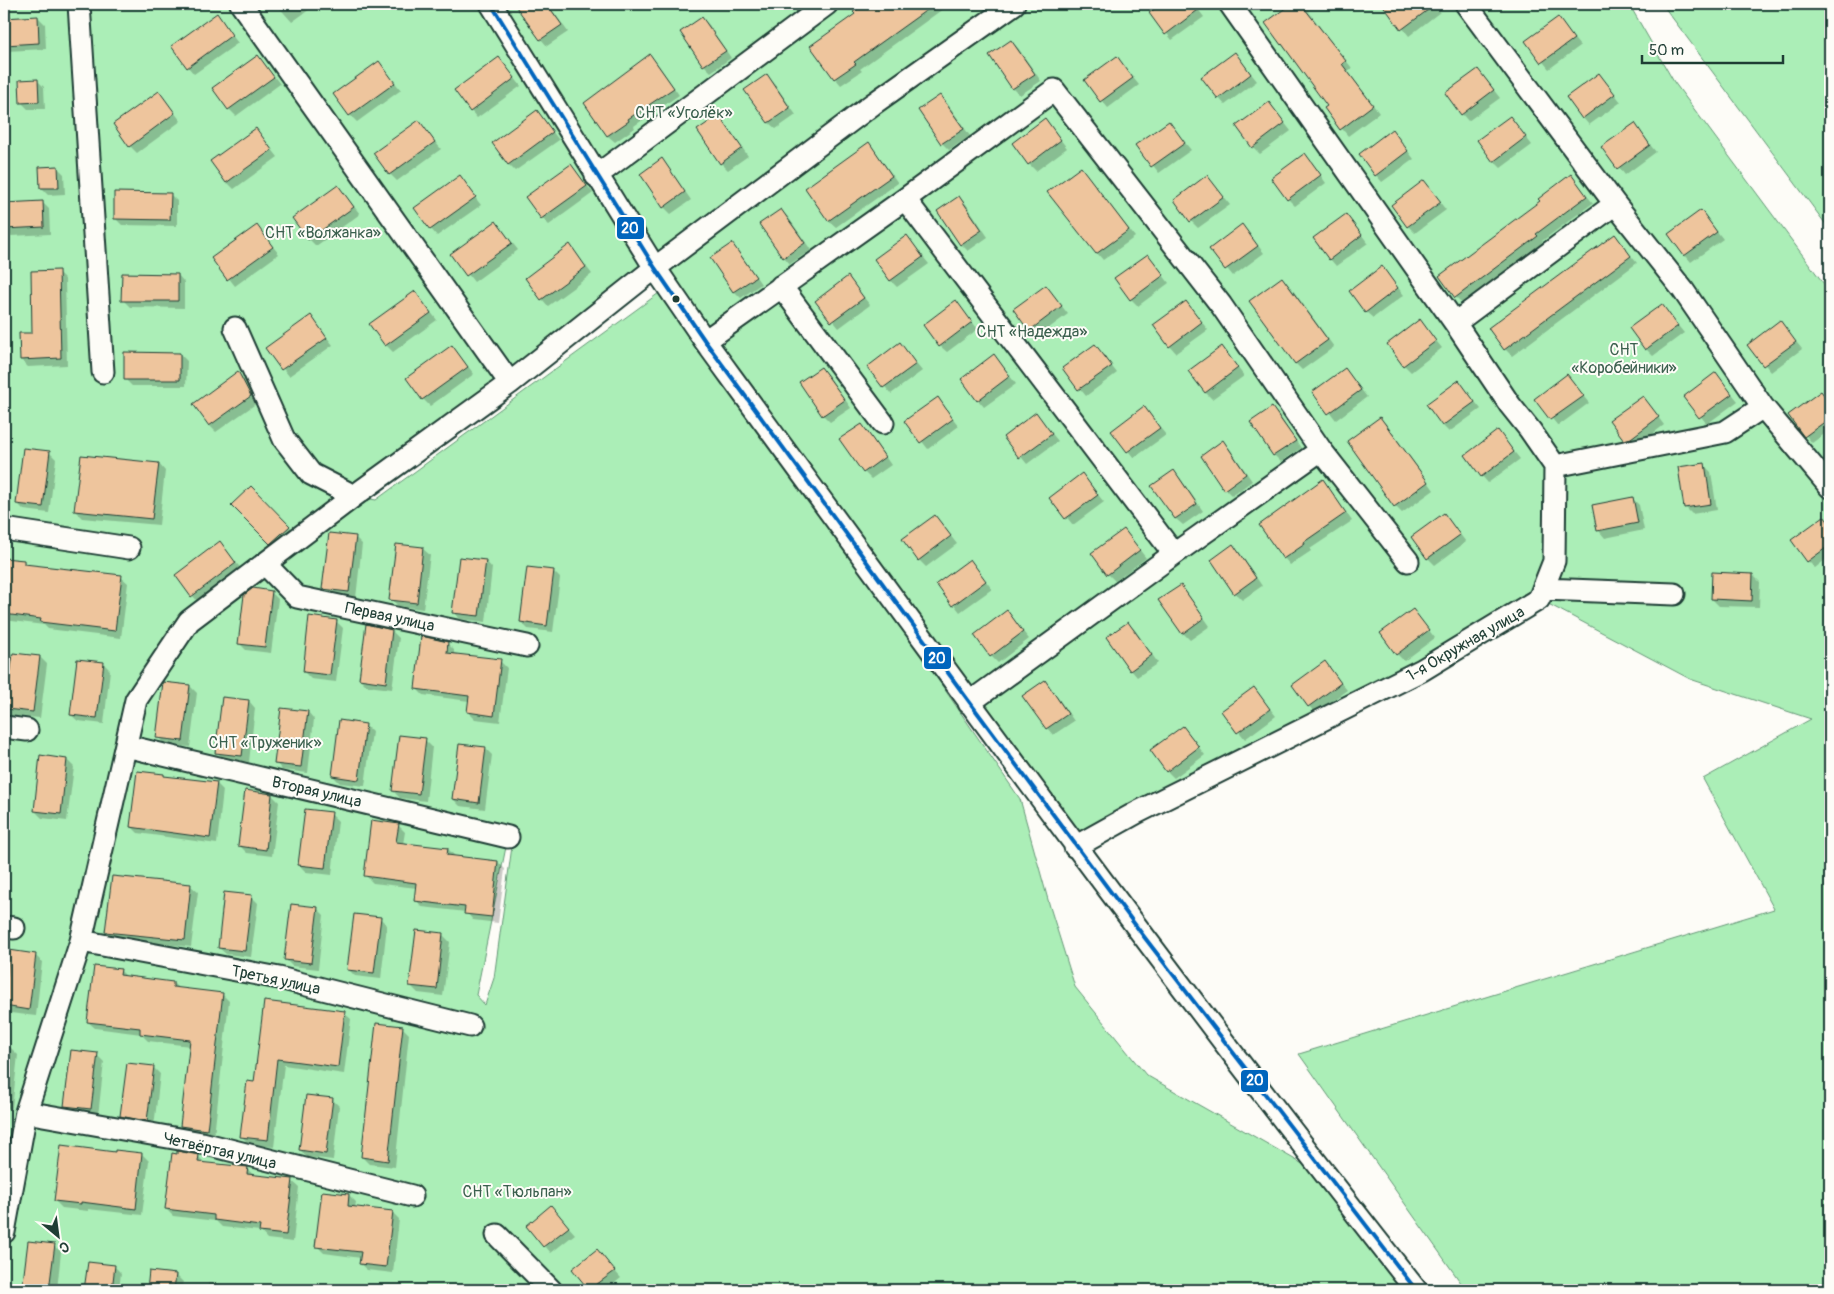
<svg xmlns="http://www.w3.org/2000/svg" width="1834" height="1294" font-family="Pangolin,sans-serif">
<style>
.green{fill:#abeeb7;stroke:#659676;fill-rule:evenodd}
.shadow{fill:#0003}
.building{fill:#eec59d;stroke:#1f3d34}
.lines{fill:none;stroke-linecap:round;stroke-linejoin:round}
.minor-casing{stroke:#1f3d34;stroke-width:25}
.minor{stroke:#fdfcf7;stroke-width:21}
.bus-1-casing{stroke:#fdfcf7;stroke-width:8}
.bus-1{stroke:#0065bd;stroke-width:4}
.bus-dot{fill:#1f3d34;stroke:#fdfcf7;stroke-width:2}
.labels{text-anchor:middle;stroke-width:4;stroke-linejoin:round;paint-order:stroke}
.park-label{font-size:16px;fill:#3b604e;stroke:#fdfcf7}
.street-label{font-size:16px;fill:#1f3d34;stroke:#fdfcf7}
.line-badge{stroke:#fdfcf7;stroke-width:2}
.badge-label{font-size:14px;text-anchor:middle;font-weight:bold;fill:#fff}
</style>
<rect width="100%" height="100%" fill="#fdfcf7"/>
<filter id="ink" filterUnits="userSpaceOnUse"><feTurbulence type="fractalNoise" baseFrequency=".02" numOctaves="2"/><feDisplacementMap in="SourceGraphic" scale="10" xChannelSelector="R" yChannelSelector="G"/><feConvolveMatrix kernelMatrix="1 2 1 2 8 2 1 2 1" color-interpolation-filters="sRGB"/></filter>
<g filter="url(#ink)">
<path class="green" d="M4 4H1629L1674 82 1830 292V1290H1466L1299 1054 1774 909 1703 779 1811 719 1690 679 1539 599 1075 847 654 268 355 496 376 500 659 293 864 572 1020 799 1050 907 1075 987 1146 1075 1315 1171 1405 1290H4ZM508 837 513 839 494 978 485 1005 476 995Z
M1662 4H1830V230Z"/>
<path class="shadow" d="M276 4H317L292 22Z
M392 4H407L398 10Z
M522 4H548L568 32 547 46 541 39 518 6Z
M787 4H795L790 7Z
M867 4H946L947 6 860 69 862 71 841 85 835 78 857 15 855 12Z
M1144 4H1194L1204 17 1172 40Z
M1293 4H1301L1305 7 1336 48 1352 68 1348 71 1379 113 1348 136 1326 109 1329 106 1266 24Z
M1393 4H1434L1440 12 1409 36 1387 8Z
M216 15 238 43 194 74 188 67Z
M38 17 45 24 46 49 6 51 4 49V19Z
M702 18 709 25 731 58 711 72 704 65Z
M1558 19 1580 46 1549 69 1527 42Z
M1011 41 1018 48 1041 81 1020 95 1013 88 991 56Z
M258 56 280 84 236 116 229 109Z
M650 56 657 63 679 95 634 126 635 128 615 142 608 136 585 103Z
M499 58 521 86 477 118 471 111Z
M1117 58 1139 85 1108 108 1086 81Z
M1241 61 1257 81 1225 105 1219 98Z
M379 63 401 90 357 122 350 115Z
M1478 70 1500 98 1468 121 1462 114Z
M1599 74 1621 102 1589 125 1583 118Z
M767 76 774 83 796 115 776 129 769 123 746 90Z
M37 80 44 87 45 109H28L21 102Z
M159 93 181 121 137 153 130 146Z
M940 96 947 103 970 136 949 150 942 143 920 110Z
M1269 103 1291 131 1260 154 1253 147Z
M537 112 559 140 515 171 508 164Z
M719 116 725 123 748 156 728 170 721 163Z
M1510 117 1532 145 1501 168 1494 161Z
M1045 120 1067 148 1036 171 1029 164Z
M419 122 441 149 397 181 390 174Z
M1168 122 1191 150 1159 173 1137 145Z
M1634 125 1656 152 1625 175 1603 147Z
M256 129 278 157 234 189 227 182Z
M1398 138 1414 159 1382 182 1376 175Z
M869 144 875 151 898 183 836 227 829 221 807 188Z
M662 160 668 167 691 200 671 214 664 207Z
M1311 162 1326 183 1295 206 1288 199Z
M571 165 593 193 549 225 542 218Z
M57 167 64 174 65 194 48 195 41 188Z
M1087 175 1135 237 1103 260 1097 253Z
M1571 176 1593 203 1542 241 1544 243 1463 304 1456 297 1542 202Z
M459 177 481 205 437 236 431 229Z
M1207 177 1230 205 1198 228 1191 221Z
M1424 182 1446 210 1415 233 1408 226Z
M338 186 360 214 316 246 309 239Z
M170 194 177 201V226L122 225 115 218Z
M959 197 966 204 988 237 968 251 961 244 939 212Z
M42 202 49 209 50 234 11 236 4 229V204Z
M781 210 788 217 811 250 790 264 784 257Z
M1701 211 1723 239 1691 262 1685 255Z
M1346 215 1368 243 1336 266 1330 259Z
M496 222 518 250 474 282 452 254Z
M1242 226 1264 253 1233 276 1211 249Z
M257 227 279 254 235 286 213 258Z
M1615 236 1637 263 1512 356 1505 349Z
M907 237 929 264 897 287 890 280Z
M732 245 739 252 761 284 741 298 734 291 711 259Z
M570 246 592 274 548 306 542 299Z
M1148 255 1169 283 1138 306 1131 299Z
M1382 268 1404 295 1373 318 1366 312Z
M58 272 65 279 67 365 28 367 21 360 33 334Z
M178 275 184 282V308L130 307 123 300Z
M848 278 870 305 839 328 817 301Z
M1282 279 1289 285 1334 347 1302 370 1296 364Z
M1046 286 1068 314 1037 337 1030 330Z
M415 292 437 320 393 352 386 345Z
M956 302 978 329 947 352 940 346Z
M1186 302 1208 330 1176 353 1170 346Z
M1662 306 1684 333 1653 356 1646 349Z
M311 317 333 345 289 376 267 349Z
M1420 321 1442 348 1411 372 1404 365Z
M1780 322 1802 349 1771 372 1749 345Z
M900 344 922 371 891 394 869 367Z
M1095 345 1117 373 1086 396 1064 369Z
M452 346 474 374 430 406 423 399Z
M180 354 187 361 186 386H132L125 379Z
M1228 355 1244 376 1212 399 1205 392Z
M1000 363 1016 384 984 407 978 400Z
M821 368 828 375 851 408 830 422 823 415Z
M1345 369 1367 397 1336 420 1314 392Z
M238 373 245 380 257 403 216 432 210 426Z
M1716 374 1738 401 1707 424 1685 397Z
M1567 376 1589 403 1558 426 1536 399Z
M1459 382 1481 409 1449 432 1443 426Z
M1821 393 1830 403V430L1812 443 1790 416Z
M1643 397 1664 425 1638 445 1632 446 1625 439Z
M937 399 959 426 928 449 906 421Z
M1144 408 1166 435 1134 458 1112 431Z
M1272 408 1279 415 1301 448 1281 462 1274 455 1252 423Z
M1036 414 1058 441 1027 464 1005 437Z
M1380 418 1387 425 1434 490 1402 513 1395 506 1349 441Z
M862 425 868 432 891 465 871 479 864 472Z
M1498 432 1520 459 1488 483 1482 476Z
M1223 442 1230 449 1252 481 1232 496 1225 489Z
M49 452 56 459 49 513 24 510 17 503Z
M159 464 165 471 159 525 82 518 75 511Z
M1704 465 1711 472 1717 510 1692 514 1685 507Z
M1173 472 1180 478 1203 511 1183 525 1176 519 1153 486Z
M1082 475 1104 502 1073 525 1051 498Z
M1322 481 1329 488 1352 521 1310 549 1311 551 1290 565 1284 558Z
M251 487 296 533 278 550 233 505Z
M1632 498 1639 505 1644 530 1605 538 1599 531 1594 506Z
M1444 514 1466 542 1435 565 1428 558Z
M935 516 957 544 926 567 919 560Z
M1824 517 1830 523V556L1815 568 1808 561Z
M1124 530 1146 558 1115 581 1108 574Z
M355 537 362 544 356 598 330 595 323 588Z
M397 546 423 549 430 555 423 609 398 606 391 599Z
M1233 546 1240 553 1262 586 1242 600 1235 593Z
M226 550 242 570 199 603 176 576Z
M24 561 28 566 121 577 128 583 121 638 48 629 44 625 4 620V588H7Z
M486 561 492 568 486 622 460 619 454 612Z
M976 568 992 589 960 612 938 584Z
M553 571 560 578 553 632 528 629 521 622Z
M1753 575 1760 582 1759 607 1719 606 1712 599Z
M1181 587 1187 593 1210 626 1190 640 1183 633Z
M271 592 278 599 271 653 246 650 239 643Z
M1413 610 1435 638 1404 661 1397 654Z
M1007 612 1029 639 998 663 991 656Z
M336 621 343 628 336 682 311 679 304 672Z
M1128 623 1135 630 1158 663 1137 677 1131 670Z
M392 631 399 638 392 689 367 686 360 679Z
M447 643 454 650V655L500 661 507 668 500 722 475 719 468 712 469 701 423 695 416 688Z
M4 654 40 657 47 664 40 718 4 715Z
M103 663 110 670 104 724 78 721 71 715Z
M1325 663 1347 690 1315 713 1309 706Z
M1044 682 1051 688 1074 721 1053 735 1047 728Z
M190 686 197 693 190 747 164 744 158 737Z
M1254 689 1276 716 1245 739 1223 712Z
M249 701 255 708 249 762 224 759 217 752Z
M308 712 314 719 308 773 282 770 276 763Z
M365 725 372 732 365 786 340 783 333 776Z
M1183 727 1205 755 1174 778 1167 771Z
M425 740 432 747 426 801 400 798 393 791Z
M485 748 492 755 485 809 460 806 453 799Z
M67 760 74 767 67 821 42 818 35 811Z
M163 775 166 777 216 783 223 790 217 844 138 833 131 826Z
M272 795 279 802 272 856 247 853 240 846Z
M331 814 338 821 332 875 306 872 299 865Z
M398 825 405 832 403 844 448 849 455 856 498 862 505 869 498 923 473 920 466 912 422 907 416 900 417 888 373 883 366 876Z
M191 886 198 892 191 947 114 938 107 931Z
M251 896 258 903 251 957 226 954 219 948Z
M317 908 324 915 318 969 292 966 285 959Z
M380 918 387 925 381 979 355 976 348 969Z
M417 932 443 935 450 942 443 996 418 993 411 986Z
M10 952 35 955 42 962 36 1016 10 1013 4 1006Z
M120 970 127 977 173 983 179 989 222 994 229 1001 214 1136 189 1133 182 1126 190 1046 148 1041 141 1034 95 1028 88 1022Z
M265 1002 344 1013 351 1019 344 1074 284 1065 274 1147 249 1144 242 1137 255 1083Z
M402 1027 409 1034 395 1167 369 1164 362 1157Z
M4 1047 11 1048 18 1055 12 1109 4 1108Z
M97 1055 104 1062 98 1116 72 1112 65 1106Z
M153 1067 160 1074 154 1127 128 1122 122 1115Z
M332 1099 339 1106 333 1160 307 1157 300 1150Z
M116 1153 142 1154 149 1161 142 1215 88 1209V1211L62 1208 55 1201Z
M178 1155 198 1156 206 1164 247 1169 255 1176 292 1181 299 1187 293 1242 267 1239 260 1231 222 1227 216 1221 173 1216 166 1209Z
M349 1195 356 1202 355 1208 392 1212 399 1219 393 1273 367 1270 360 1264 361 1258 324 1253 317 1246Z
M551 1207 575 1234 551 1253 528 1226Z
M29 1242 54 1246 61 1252 57 1290H23Z
M597 1251 621 1278 606 1290H590L574 1270Z
M89 1263 114 1266 121 1273 119 1290H86Z
M150 1272 176 1275 183 1282 182 1290H148Z
M208 1283 233 1286 237 1290H207Z"/>
<path class="building" d="M514 4H547L562 25 540 40Z
M865 4H935L854 62 856 64 834 79 810 46 855 14 853 12Z
M1161 4H1206L1165 35 1149 13Z
M1291 4H1301L1346 61 1342 64 1373 105 1340 130 1324 108 1327 106 1282 44 1281 45 1265 23Z
M1382 4H1436L1401 30Z
M217 13 232 35 187 68 171 46Z
M38 16 39 43 4 45V18Z
M702 17 726 51 703 66 680 32Z
M1558 17 1574 39 1541 63 1525 41Z
M1011 40 1035 74 1012 89 989 55Z
M1235 52 1251 74 1218 99 1201 77Z
M650 54 674 88 628 119 629 121 607 136 584 103Z
M258 55 274 77 228 110 212 88Z
M1117 56 1133 78 1100 102 1084 80Z
M499 57 515 78 470 112 454 90Z
M379 61 395 83 349 116 333 94Z
M1478 69 1494 90 1461 115 1445 93Z
M1599 73 1615 94 1582 119 1566 97Z
M767 74 790 108 768 123 744 90Z
M38 79 39 102 20 103 19 80Z
M159 91 175 113 129 147 113 124Z
M940 95 964 129 941 144 918 110Z
M1269 102 1285 123 1252 148 1236 126Z
M537 110 553 132 508 165 492 143Z
M719 115 742 148 720 164 697 130Z
M1510 116 1526 137 1493 162 1477 140Z
M1045 118 1061 140 1028 165 1012 143Z
M419 120 435 142 389 175 373 153Z
M1169 121 1185 143 1151 167 1135 145Z
M1635 123 1650 145 1617 169 1601 147Z
M256 128 272 150 226 183 210 161Z
M1392 129 1408 151 1375 176 1359 154Z
M869 142 892 176 828 221 805 188Z
M1305 153 1321 175 1287 200 1271 178Z
M662 158 685 192 663 208 640 174Z
M571 164 587 186 541 219 525 197Z
M58 166 59 188H40L39 167Z
M1081 167 1129 230 1096 254 1047 192Z
M1571 174 1587 196 1536 234 1538 236 1455 298 1439 276 1540 201 1538 199Z
M460 175 476 197 430 230 414 208Z
M1207 175 1224 197 1190 222 1174 200Z
M1424 180 1441 202 1407 227 1391 205Z
M338 185 354 207 308 240 292 218Z
M114 192 171 193 170 220 114 219Z
M959 196 982 230 960 245 937 211Z
M43 201 44 227 4 229V203Z
M781 209 805 243 783 258 759 224Z
M1701 210 1717 232 1684 256 1668 234Z
M1346 214 1362 235 1329 260 1313 238Z
M496 221 512 243 466 276 450 254Z
M1242 224 1258 246 1225 270 1209 249Z
M257 225 273 247 227 280 211 258Z
M1615 234 1631 256 1504 350 1488 328Z
M907 235 923 257 890 281 874 259Z
M732 243 756 277 733 292 710 258Z
M570 244 586 267 541 300 525 278Z
M1148 254 1164 275 1130 300 1114 278Z
M1382 266 1398 288 1365 313 1349 291Z
M59 270 61 358 20 360 19 333H32L31 271Z
M122 273 178 274V301H121Z
M848 276 864 298 831 322 815 301Z
M1282 277 1328 340 1295 364 1249 301Z
M1046 285 1062 306 1029 331 1013 309Z
M415 291 431 313 385 346 369 324Z
M956 300 972 322 939 347 923 325Z
M1186 301 1202 322 1169 347 1153 325Z
M1662 304 1678 326 1645 350 1629 328Z
M311 315 327 338 281 370 265 348Z
M1420 319 1436 341 1403 366 1387 344Z
M1780 320 1796 342 1763 366 1747 345Z
M900 342 916 364 883 388 867 367Z
M1095 344 1112 366 1078 390 1062 368Z
M452 345 468 367 422 400 406 378Z
M1222 346 1238 368 1205 393 1188 371Z
M124 352 180 353V380H124Z
M994 354 1010 376 977 401 961 379Z
M821 367 845 400 822 416 799 382Z
M1345 368 1361 390 1328 414 1312 392Z
M238 371 251 396 209 426 193 404Z
M1716 372 1732 394 1699 418 1683 397Z
M1567 374 1584 396 1550 420 1534 399Z
M1459 380 1475 402 1442 426 1426 404Z
M1821 391 1830 403V418L1804 437 1788 415Z
M1643 396 1659 417 1631 438 1624 440 1609 420Z
M938 397 953 419 920 443 904 421Z
M1144 406 1160 428 1127 452 1111 431Z
M1272 407 1296 441 1273 456 1250 422Z
M1036 412 1052 434 1019 458 1003 437Z
M1380 417 1428 482 1394 507 1347 441Z
M862 424 885 457 863 473 839 439Z
M1498 430 1514 452 1481 477 1465 455Z
M1223 440 1246 474 1224 490 1201 456Z
M23 448 50 451 43 507 16 504Z
M81 455 159 463 152 519 74 511Z
M1705 463 1711 504 1684 508 1678 467Z
M1174 470 1197 504 1175 519 1151 486Z
M1082 473 1098 495 1065 519 1049 498Z
M1323 479 1346 513 1304 542 1305 544 1283 559 1259 525Z
M251 486 290 526 270 544 231 505Z
M1633 497 1638 523 1597 531 1592 505Z
M1444 513 1460 535 1427 559 1411 537Z
M935 515 951 536 918 561 902 539Z
M1824 516 1830 524V545L1807 562 1791 540Z
M1124 529 1140 550 1107 575 1091 553Z
M329 533 356 536 349 592 322 589Z
M220 541 236 563 191 597 175 575Z
M396 544 423 547 417 603 389 600Z
M1233 544 1256 578 1234 594 1211 560Z
M459 557 486 560 479 616 452 613Z
M4 558 24 560V564L122 575 115 631 40 622 41 619 4 614Z
M970 559 986 581 952 606 936 584Z
M527 567 554 570 547 626 520 622Z
M1712 572 1753 574 1752 601 1711 599Z
M1181 585 1204 618 1182 634 1158 600Z
M253 588 272 591 265 647 238 644 244 595Z
M1413 609 1429 630 1396 655 1380 633Z
M1007 610 1023 632 990 657 974 635Z
M309 616 337 620 330 675 303 672Z
M1128 622 1152 655 1130 671 1106 637Z
M366 624 392 630 386 683 359 679Z
M421 636 448 642 447 653 501 659 494 716 467 712 469 696 415 689Z
M13 653 40 656 33 712 6 709Z
M77 659 104 662 97 718 70 715Z
M1325 661 1341 683 1308 707 1292 685Z
M1045 680 1068 714 1046 729 1022 696Z
M163 682 190 685 183 741 156 738Z
M1254 687 1270 709 1237 733 1221 711Z
M222 697 249 700 242 756 215 753Z
M281 708 308 711 301 767 274 764Z
M339 720 366 724 359 780 332 776Z
M1183 726 1199 747 1166 772 1150 750Z
M399 735 426 738 419 794 392 791Z
M459 744 486 747 479 803 452 799Z
M40 755 67 759 61 814 34 811Z
M137 771 164 774V776L217 782 210 838 130 827Z
M245 790 272 794 266 850 238 846Z
M305 809 332 812 325 868 298 865Z
M371 820 399 824 396 842 448 848 447 855 498 861 492 917 464 914 465 907 414 901 416 883 364 876Z
M112 876 191 884 185 940 105 932Z
M224 892 252 895 245 951 218 948Z
M291 904 318 907 311 963 284 960Z
M354 914 381 917 374 973 347 970Z
M416 930 443 933 437 989 409 986Z
M9 950 36 954 29 1010 4 1006Z
M94 966 121 969 120 975 173 982V987L223 993 207 1130 180 1126 190 1040 140 1034V1028L87 1022Z
M264 1001 345 1011 338 1067 277 1059 268 1140 240 1137 247 1081 254 1082Z
M376 1023 403 1026 388 1161 361 1157Z
M71 1050 98 1053 91 1109 64 1106Z
M127 1063 154 1066 147 1121 120 1116Z
M306 1095 333 1098 326 1154 299 1150Z
M61 1145 115 1152V1150L142 1153 136 1209 81 1202V1204L54 1201Z
M177 1151 199 1155 198 1162 248 1167 247 1174 293 1179 286 1235 259 1232 260 1226 214 1220V1215L165 1209 172 1153 177 1154Z
M322 1191 349 1194 348 1206 393 1211 386 1267 359 1264 361 1252 315 1247Z
M551 1205 569 1227 543 1247 526 1226Z
M28 1241 55 1244 49 1290H22Z
M597 1249 615 1271 589 1290 572 1269Z
M88 1262 115 1265 112 1290H84Z
M149 1271 176 1274 174 1290H147Z"/>
<g class="lines">
<g class="minor-casing">
<path id="minor" d="M79 4 103 372
M241 4 510 383
M491 4 655 268 705 341C938 660 1171 980 1416 1290
M1230 4 1455 323 1510 405 1530 430 1555 466
M1466 4 1615 204 1683 290 1763 407 1830 487
M596 176 827 4
M905 199 1174 554
M781 286 883 423
M1455 323 1615 204
M235 328 284 439 311 474 354 496
M705 341 905 199 1054 90 1221 305 1321 450 1408 561
M4 529 129 548
M265 564 297 597 527 646
M1543 589 1674 594
M969 703 1174 554 1321 450
M4 727 27 730
M126 746 508 837
M1075 847 1136 813 1422 670 1539 599 1554 561 1555 466 1725 432 1763 407
M4 927 14 928
M81 941 279 978 470 1026
M26 1112 202 1143 412 1196
M4 1232 26 1112 81 941 136 700 189 621 354 496 510 383 655 268 873 104 1014 4
M497 1235 551 1290"/>
</g>
<use href="#minor" class="minor"/>
<g class="bus-1-casing">
<path id="bus-1" d="M491 4 655 268 705 341 968 700 1145 938 1416 1290"/>
</g>
<use href="#bus-1" class="bus-1"/>
</g>
</g>
<circle class="bus-dot" cx="676" cy="299" r="4.5"/>
<g class="labels">
<g class="park-label">
<text x="684" y="118">СНТ «Уголёк»</text>
<text x="323" y="238">СНТ «Волжанка»</text>
<text x="1032" y="337">СНТ «Надежда»</text>
<text x="1624" y="355">СНТ<tspan x="1624" dy="18">«Коробейники»</tspan></text>
<text x="265" y="748">СНТ «Труженик»</text>
<text x="517" y="1197">СНТ «Тюльпан»</text>
</g>
<g class="street-label">
<text transform="translate(390 616) rotate(12)" y="6">Первая улица</text>
<text transform="translate(1465 643) rotate(-30)" y="6">1-я Окружная улица</text>
<text transform="translate(317 791) rotate(13)" y="6">Вторая улица</text>
<text transform="translate(276 979) rotate(12)" y="6">Третья улица</text>
<text transform="translate(220 1150) rotate(13)" y="6">Четвёртая улица</text>
</g>
</g>
<g class="line-badge">
<rect x="616" y="216" width="29" height="24" rx="5" fill="#0065bd"/>
<rect x="923" y="646" width="29" height="24" rx="5" fill="#0065bd"/>
<rect x="1240" y="1069" width="29" height="24" rx="5" fill="#0065bd"/>
</g>
<g class="badge-label">
<text x="630" y="233">20</text>
<text x="937" y="663">20</text>
<text x="1255" y="1085">20</text>
</g>
<rect width="1834" height="1294" fill="none" stroke="#fdfcf7" stroke-width="20"/>
<rect x="10" y="10" width="1814" height="1274" fill="none" stroke="#1f3d34" stroke-width="2" filter="url(#ink)"/>
<g transform="translate(58 1236) rotate(151)" stroke="#fdfcf7" stroke-width="4" paint-order="stroke">
<path d="M0-4L9 19L0 12L-9 19Z" fill="#1f3d34"/>
<text y="-8" font-size="14" font-weight="bold" text-anchor="middle" fill="#1f3d34">С</text>
</g>
<path d="M1642 55v8h141v-8" fill="none" stroke="#1f3d34" stroke-width="2.5"/>
<text x="1649" y="55" font-size="15" fill="#1f3d34" stroke="#fdfcf7" stroke-width="4" paint-order="stroke">50 m</text>
</svg>
